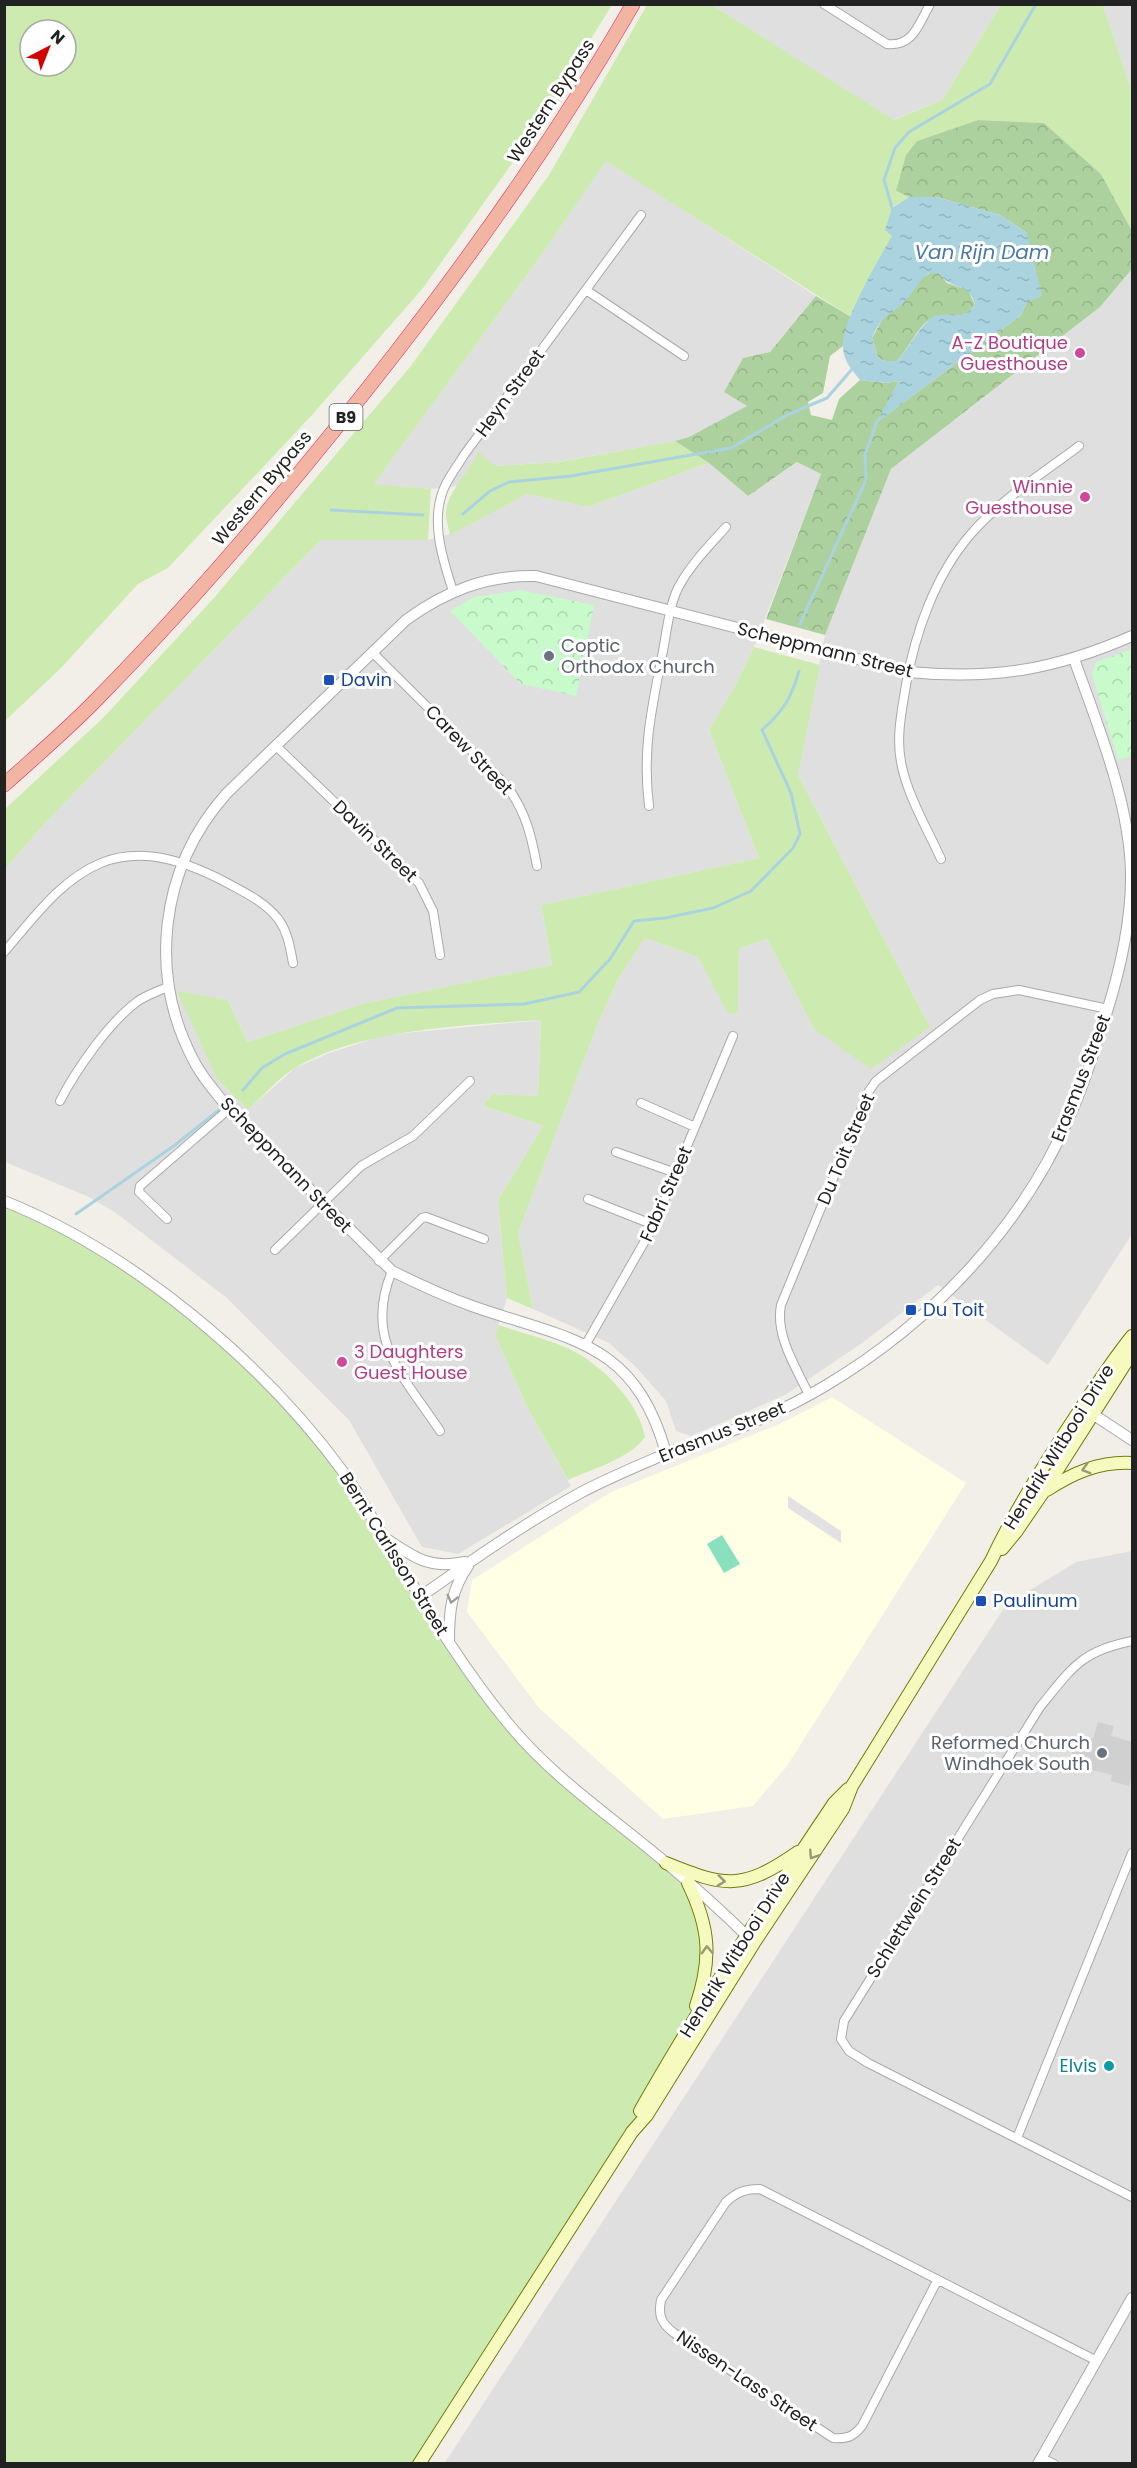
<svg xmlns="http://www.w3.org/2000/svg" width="1137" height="2468" font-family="Poppins,sans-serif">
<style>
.residential{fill:#e0dfdf}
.education{fill:#ffffe5}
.religious{fill:#d0d0d0}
.grass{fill:#cdebb0;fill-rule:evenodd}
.forest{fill:url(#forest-crowns)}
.park{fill:url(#park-crowns)}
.pitch{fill:#88e0be}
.parking{fill:#e2e2e2}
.water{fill:url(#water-ripples);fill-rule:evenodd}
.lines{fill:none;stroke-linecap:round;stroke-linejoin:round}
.stream{stroke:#aad3df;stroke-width:3}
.minor-casing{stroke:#a9a9a9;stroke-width:10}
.tertiary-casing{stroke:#a9a9a9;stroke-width:12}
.secondary-casing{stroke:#707d05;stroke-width:14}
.trunk-casing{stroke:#dc2a67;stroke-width:15}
.minor{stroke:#fff;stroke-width:8}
.tertiary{stroke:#fff;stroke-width:10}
.secondary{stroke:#f7fabf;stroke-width:12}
.trunk{stroke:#f2b4a3;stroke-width:14}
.oneway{stroke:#979978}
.oneway2{stroke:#9c9c9c}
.hotel-dot{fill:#d1479c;stroke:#fff;stroke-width:2}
.worship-dot{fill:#6b7280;stroke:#fff;stroke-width:2}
.transit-dot{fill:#1a4fb4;stroke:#fff;stroke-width:2}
.culture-dot{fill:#0f9aa8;stroke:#fff;stroke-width:2}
.labels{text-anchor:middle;stroke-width:6;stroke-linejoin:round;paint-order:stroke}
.shield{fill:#fff;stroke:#646464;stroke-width:1.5}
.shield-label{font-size:16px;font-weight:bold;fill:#222}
.street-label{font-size:18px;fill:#222;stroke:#fff}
.hotel-label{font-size:18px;fill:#b23c85;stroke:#fff;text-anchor:end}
.worship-label{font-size:18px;fill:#5b616d;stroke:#fff;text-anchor:start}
.transit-label{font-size:18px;fill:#164399;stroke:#fff;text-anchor:start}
.culture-label{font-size:18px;fill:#0d838f;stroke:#fff;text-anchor:end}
.water-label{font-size:20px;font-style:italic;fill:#4a7aab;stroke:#fff}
</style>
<defs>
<pattern id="forest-crowns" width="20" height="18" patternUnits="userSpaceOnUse" patternTransform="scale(1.5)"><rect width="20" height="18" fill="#add19e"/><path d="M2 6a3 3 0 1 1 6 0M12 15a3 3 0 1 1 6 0" fill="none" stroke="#95b388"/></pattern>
<pattern id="park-crowns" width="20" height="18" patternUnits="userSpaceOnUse" patternTransform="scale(1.5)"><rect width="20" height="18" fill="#c8facc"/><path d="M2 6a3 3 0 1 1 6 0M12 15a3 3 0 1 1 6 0" fill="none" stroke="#acd6af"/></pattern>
<pattern id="water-ripples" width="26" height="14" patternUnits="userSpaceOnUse" patternTransform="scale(1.5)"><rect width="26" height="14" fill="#aad3df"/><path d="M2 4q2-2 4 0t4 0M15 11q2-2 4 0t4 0" fill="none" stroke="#92b5bf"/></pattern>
</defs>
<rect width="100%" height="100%" fill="#f2efe9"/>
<path class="residential" d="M712 5H1001L942 100 893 120Z
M1103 5H1132V93Z
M606 160 816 296 770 352 743 358 724 392 748 406 689 437 675 441 558 462 496 466 473 465 457 486 431 489 373 485 540 257Z
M1132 269V1234L1048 1365 938 1285 862 1343 785 1395 691 1436 676 1431 666 1401 636 1367 609 1343 533 1309 518 1233 598 1023 618 979 645 938 698 957 727 1011 738 1014 739 949 767 939 814 1029 930 1027 798 775 825 635 891 469 1100 307Z
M798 462 821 474 754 647 736 684 709 730 759 858 541 905 552 965 362 1004 247 1042 228 1000 217 1079 248 1110 295 1068 327 1054 384 1035 541 1020 538 1096 492 1094 483 1106 543 1126 498 1200 507 1298 495 1335 527 1407 571 1486 458 1554 422 1547 349 1420 227 1298 116 1213 89 1197 5 1162V869L46 822 321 540H428L450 534 527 494 588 507 709 463 748 496Z
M1132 1551V2463L444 2464 1006 1605 1076 1562Z"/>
<path class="education" d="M832 1397 966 1483 787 1766 753 1806 663 1819 539 1708 467 1612 472 1580 611 1492 782 1423Z"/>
<path class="religious" d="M1098 1722 1114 1726 1111 1736 1132 1742V1774L1129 1786 1111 1781 1112 1775 1069 1764 1077 1735 1093 1739Z"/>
<path class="grass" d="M4 5H612L523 148 423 288 312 415 168 568 138 584 61 668 5 721ZM30 30H66V66H30Z
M647 5H712L894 120 942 100 1001 5H1103L1132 93V231L1101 174 1044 123 978 120 917 141 896 191 909 197 891 208 893 236 851 317 606 161 540 257 374 484 431 489 428 540H321L46 822 5 869V809L103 718 213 599 410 367 549 175Z
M675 441 709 463 588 507 527 494 450 535C449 528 445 518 446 511 449 489 470 472 478 452L496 466 559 462Z
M754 647 820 665 798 775 930 1027 871 1069 814 1029 767 939 739 949 738 1014 727 1012 698 957 645 938 618 979 598 1023 518 1233 533 1309 507 1298 498 1200 543 1126 483 1106 492 1094 538 1096 541 1020C468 1025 358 1029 295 1068 278 1078 263 1097 248 1110L217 1079 177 991 228 1000 247 1042 362 1004 552 965 541 905 759 858 709 730 736 684Z
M4 1201 96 1247 215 1334 309 1429 420 1597 511 1727 688 1883 707 1962 689 2027 632 2132 419 2463H5Z
M498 1325C519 1332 559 1342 577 1353 606 1370 639 1403 645 1437 631 1458 590 1470 568 1480L527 1407 495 1335Z"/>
<path class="forest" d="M978 120 1044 123 1101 174 1132 231V269L1100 307 891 469 825 635 766 619 821 474 797 462 748 496 709 463 675 441 689 437 747 406 724 392 743 358 770 352 816 296 851 317 843 346 830 356 823 393 808 402 811 415 832 420 839 399 860 380 885 383 899 381 877 422 1020 316 1027 302V233L1000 215 936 197H909L896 191 906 155 917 141Z
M930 273H939L947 283 968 290 975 305C960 325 946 309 929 320 917 328 908 350 897 361H885L878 358 872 338 883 318 903 303 920 279Z"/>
<path class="park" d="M521 590 594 605 576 696 521 684 450 611 474 597Z
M1132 649V756L1118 760 1092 674 1096 662Z"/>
<path class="pitch" d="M722 1535 740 1564 724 1573 707 1544Z"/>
<path class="parking" d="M788 1496 841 1531V1543L788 1508Z"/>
<path class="water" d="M909 197H936L1000 215 1027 233 1042 296 1027 302 1020 316 876 423 899 381 885 383 860 380C852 370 844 362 843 348 841 322 879 259 892 236L885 230 892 208ZM929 273H939C950 291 970 281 975 305 959 326 945 306 929 320 916 331 909 349 897 361H885L878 358 872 338C883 312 891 316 907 299 916 289 919 280 929 273Z"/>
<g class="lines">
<path class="stream" d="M893 211 884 180 895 148 909 132 990 84 1036 4
M331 510 423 515
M463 514 490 491 509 482 571 476 731 448 789 414 827 398 853 368
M800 624 866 480 865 455 877 421
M243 1090 262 1068 285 1054 397 1008 524 1004 579 992 610 959 634 921 665 918 713 908 751 891 793 848 800 834 791 793 762 730C784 710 791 699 799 671
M76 1214 175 1145 219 1110"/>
<g class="minor-casing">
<path id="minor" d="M824 4 887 44C913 47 919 24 930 4
M586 290 684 356
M453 591C442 558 429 517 446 484 451 474 458 465 464 455L641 215
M372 652 507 786C526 813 531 834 537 866
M276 746 419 883 433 911 440 955
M649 806C642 748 652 707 663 651 667 630 669 607 678 588 690 565 709 546 726 527
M941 859C927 828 907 795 901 762 896 736 902 710 906 685 915 633 935 576 970 535 1000 500 1042 474 1079 446
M4 952C33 919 60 880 101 863 146 845 192 864 231 885 248 894 267 904 279 920 288 933 290 947 293 963
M60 1101C76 1070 109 1022 138 1001 147 995 158 991 168 987
M641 1103 695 1127
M616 1152 676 1173
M588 1199 654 1225
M167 1219 139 1192 140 1186 229 1109
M275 1250 361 1166 413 1136 470 1081
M379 1261 422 1218 426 1217 484 1239
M392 1271C363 1341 404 1376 440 1431
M586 1344 654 1225 733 1036
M809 1395C796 1367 775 1336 781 1305L869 1091 876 1081 980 1000 993 994 1019 990 1108 1009
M1132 1641C1081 1651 1072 1668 1040 1707L844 2021 841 2039 849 2051 868 2063 1132 2197
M1017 2138 1132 1853
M937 2281 862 2426C853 2437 847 2439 833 2438L674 2333C661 2323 658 2316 661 2300L726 2202C737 2192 745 2189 760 2189L1097 2361
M1041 2458 1054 2464"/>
</g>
<g class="tertiary-casing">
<path id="tertiary" d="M4 1201C132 1252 263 1362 344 1473 359 1494 372 1518 386 1541 425 1605 464 1671 512 1728 556 1780 613 1818 665 1862 695 1887 725 1914 752 1941
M1082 1407 1132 1440
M666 1453C634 1339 568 1340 472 1306 444 1296 418 1284 392 1271L229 1109C218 1095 205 1081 196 1065 147 976 159 869 227 793L406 620C446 591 486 575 536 576L908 672C994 680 1054 670 1132 636
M388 1540C416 1559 431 1569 465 1562
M420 1597C471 1561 525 1523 580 1493 606 1479 635 1467 663 1455 681 1447 700 1442 718 1436 755 1423 791 1406 825 1386 931 1323 1023 1227 1071 1113 1083 1087 1091 1060 1100 1033 1117 983 1132 927 1131 873 1130 804 1097 723 1074 659
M449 1641C449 1612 451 1590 468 1566
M1038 2464 1132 2298"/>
</g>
<g class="secondary-casing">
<path id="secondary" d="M1047 1490C1073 1473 1100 1461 1132 1463
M1002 1549 1016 1532 1044 1491 1132 1353
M666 1863C725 1887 742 1891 798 1852
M688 1883C710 1928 712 1959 696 2006
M640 2111C700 2005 766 1904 834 1803L848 1789
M419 2464 632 2132 647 2115 754 1943 843 1809 852 1786 991 1561C1012 1516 1038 1475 1064 1434 1086 1401 1107 1367 1132 1336"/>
</g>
<g class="trunk-casing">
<path id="trunk" d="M4 785C35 757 68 729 97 699 204 590 303 472 397 351 482 241 563 126 633 4"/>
</g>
<use href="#minor" class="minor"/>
<use href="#tertiary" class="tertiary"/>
<use href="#secondary" class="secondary"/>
<use href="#trunk" class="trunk"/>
</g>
<defs><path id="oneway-chevron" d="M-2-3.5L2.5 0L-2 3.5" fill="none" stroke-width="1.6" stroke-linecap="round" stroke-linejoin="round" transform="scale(1.5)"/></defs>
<g class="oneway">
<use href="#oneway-chevron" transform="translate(1086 1469) rotate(164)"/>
<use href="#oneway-chevron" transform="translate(813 1855) rotate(123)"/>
<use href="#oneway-chevron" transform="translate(721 1881) rotate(7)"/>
<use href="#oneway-chevron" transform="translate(707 1950) rotate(-92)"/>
</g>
<use class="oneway2" href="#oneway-chevron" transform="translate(452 1599) rotate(104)"/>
<g class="hotel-dot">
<circle cx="1080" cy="353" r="6"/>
<circle cx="1085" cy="497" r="6"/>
<circle cx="342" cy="1362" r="6"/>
</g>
<g class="worship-dot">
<circle cx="549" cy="656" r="6"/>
<circle cx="1102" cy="1753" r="6"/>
</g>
<g class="transit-dot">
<rect x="323" y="674" width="12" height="12" rx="3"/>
<rect x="905" y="1304" width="12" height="12" rx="3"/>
<rect x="975" y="1595" width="12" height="12" rx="3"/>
</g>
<circle class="culture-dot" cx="1109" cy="2066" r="6"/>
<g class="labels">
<rect class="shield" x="329.5" y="404" width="33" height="26" rx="4.5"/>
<g class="shield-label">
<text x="346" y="423">B9</text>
</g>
<g class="street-label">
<text transform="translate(551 101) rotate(-57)" y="6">Western Bypass</text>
<text transform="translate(510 393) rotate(-54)" y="6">Heyn Street</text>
<text transform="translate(262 488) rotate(-50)" y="6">Western Bypass</text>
<text transform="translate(825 650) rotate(14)" y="6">Scheppmann Street</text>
<text transform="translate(469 750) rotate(46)" y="6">Carew Street</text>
<text transform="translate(375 841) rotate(44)" y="6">Davin Street</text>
<text transform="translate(1081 1078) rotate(-69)" y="6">Erasmus Street</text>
<text transform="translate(846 1149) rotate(-67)" y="6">Du Toit Street</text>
<text transform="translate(286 1165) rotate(46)" y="6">Scheppmann Street</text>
<text transform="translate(666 1194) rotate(-66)" y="6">Fabri Street</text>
<text transform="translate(722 1432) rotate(-22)" y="6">Erasmus Street</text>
<text transform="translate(1059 1447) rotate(-58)" y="6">Hendrik Witbooi Drive</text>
<text transform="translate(394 1554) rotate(58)" y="6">Bernt Carlsson Street</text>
<text transform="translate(914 1908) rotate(-58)" y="6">Schlettwein Street</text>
<text transform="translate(735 1955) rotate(-58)" y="6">Hendrik Witbooi Drive</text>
<text transform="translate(747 2381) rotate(34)" y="6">Nissen-Lass Street</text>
</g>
<g class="hotel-label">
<text x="1068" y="349">A-Z Boutique<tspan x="1068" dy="21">Guesthouse</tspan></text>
<text x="1073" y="493">Winnie<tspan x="1073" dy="21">Guesthouse</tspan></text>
<text x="354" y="1358" text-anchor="start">3 Daughters<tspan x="354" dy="21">Guest House</tspan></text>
</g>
<g class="worship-label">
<text x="561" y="652">Coptic<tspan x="561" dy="21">Orthodox Church</tspan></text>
<text x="1090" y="1749" text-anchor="end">Reformed Church<tspan x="1090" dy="21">Windhoek South</tspan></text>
</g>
<g class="transit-label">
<text x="341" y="686">Davin</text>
<text x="923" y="1316">Du Toit</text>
<text x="993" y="1607">Paulinum</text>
</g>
<g class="culture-label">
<text x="1097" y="2072">Elvis</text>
</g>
<g class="water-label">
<text x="982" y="259">Van Rijn Dam</text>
</g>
</g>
<rect width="1137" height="2468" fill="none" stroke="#222222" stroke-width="12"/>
<g transform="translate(48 48) rotate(42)"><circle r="28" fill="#ffffff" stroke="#a7a7a7" stroke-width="1.5"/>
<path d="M0-4.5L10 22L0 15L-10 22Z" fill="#d40000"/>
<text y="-9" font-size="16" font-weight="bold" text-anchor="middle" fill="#222222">N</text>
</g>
</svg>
